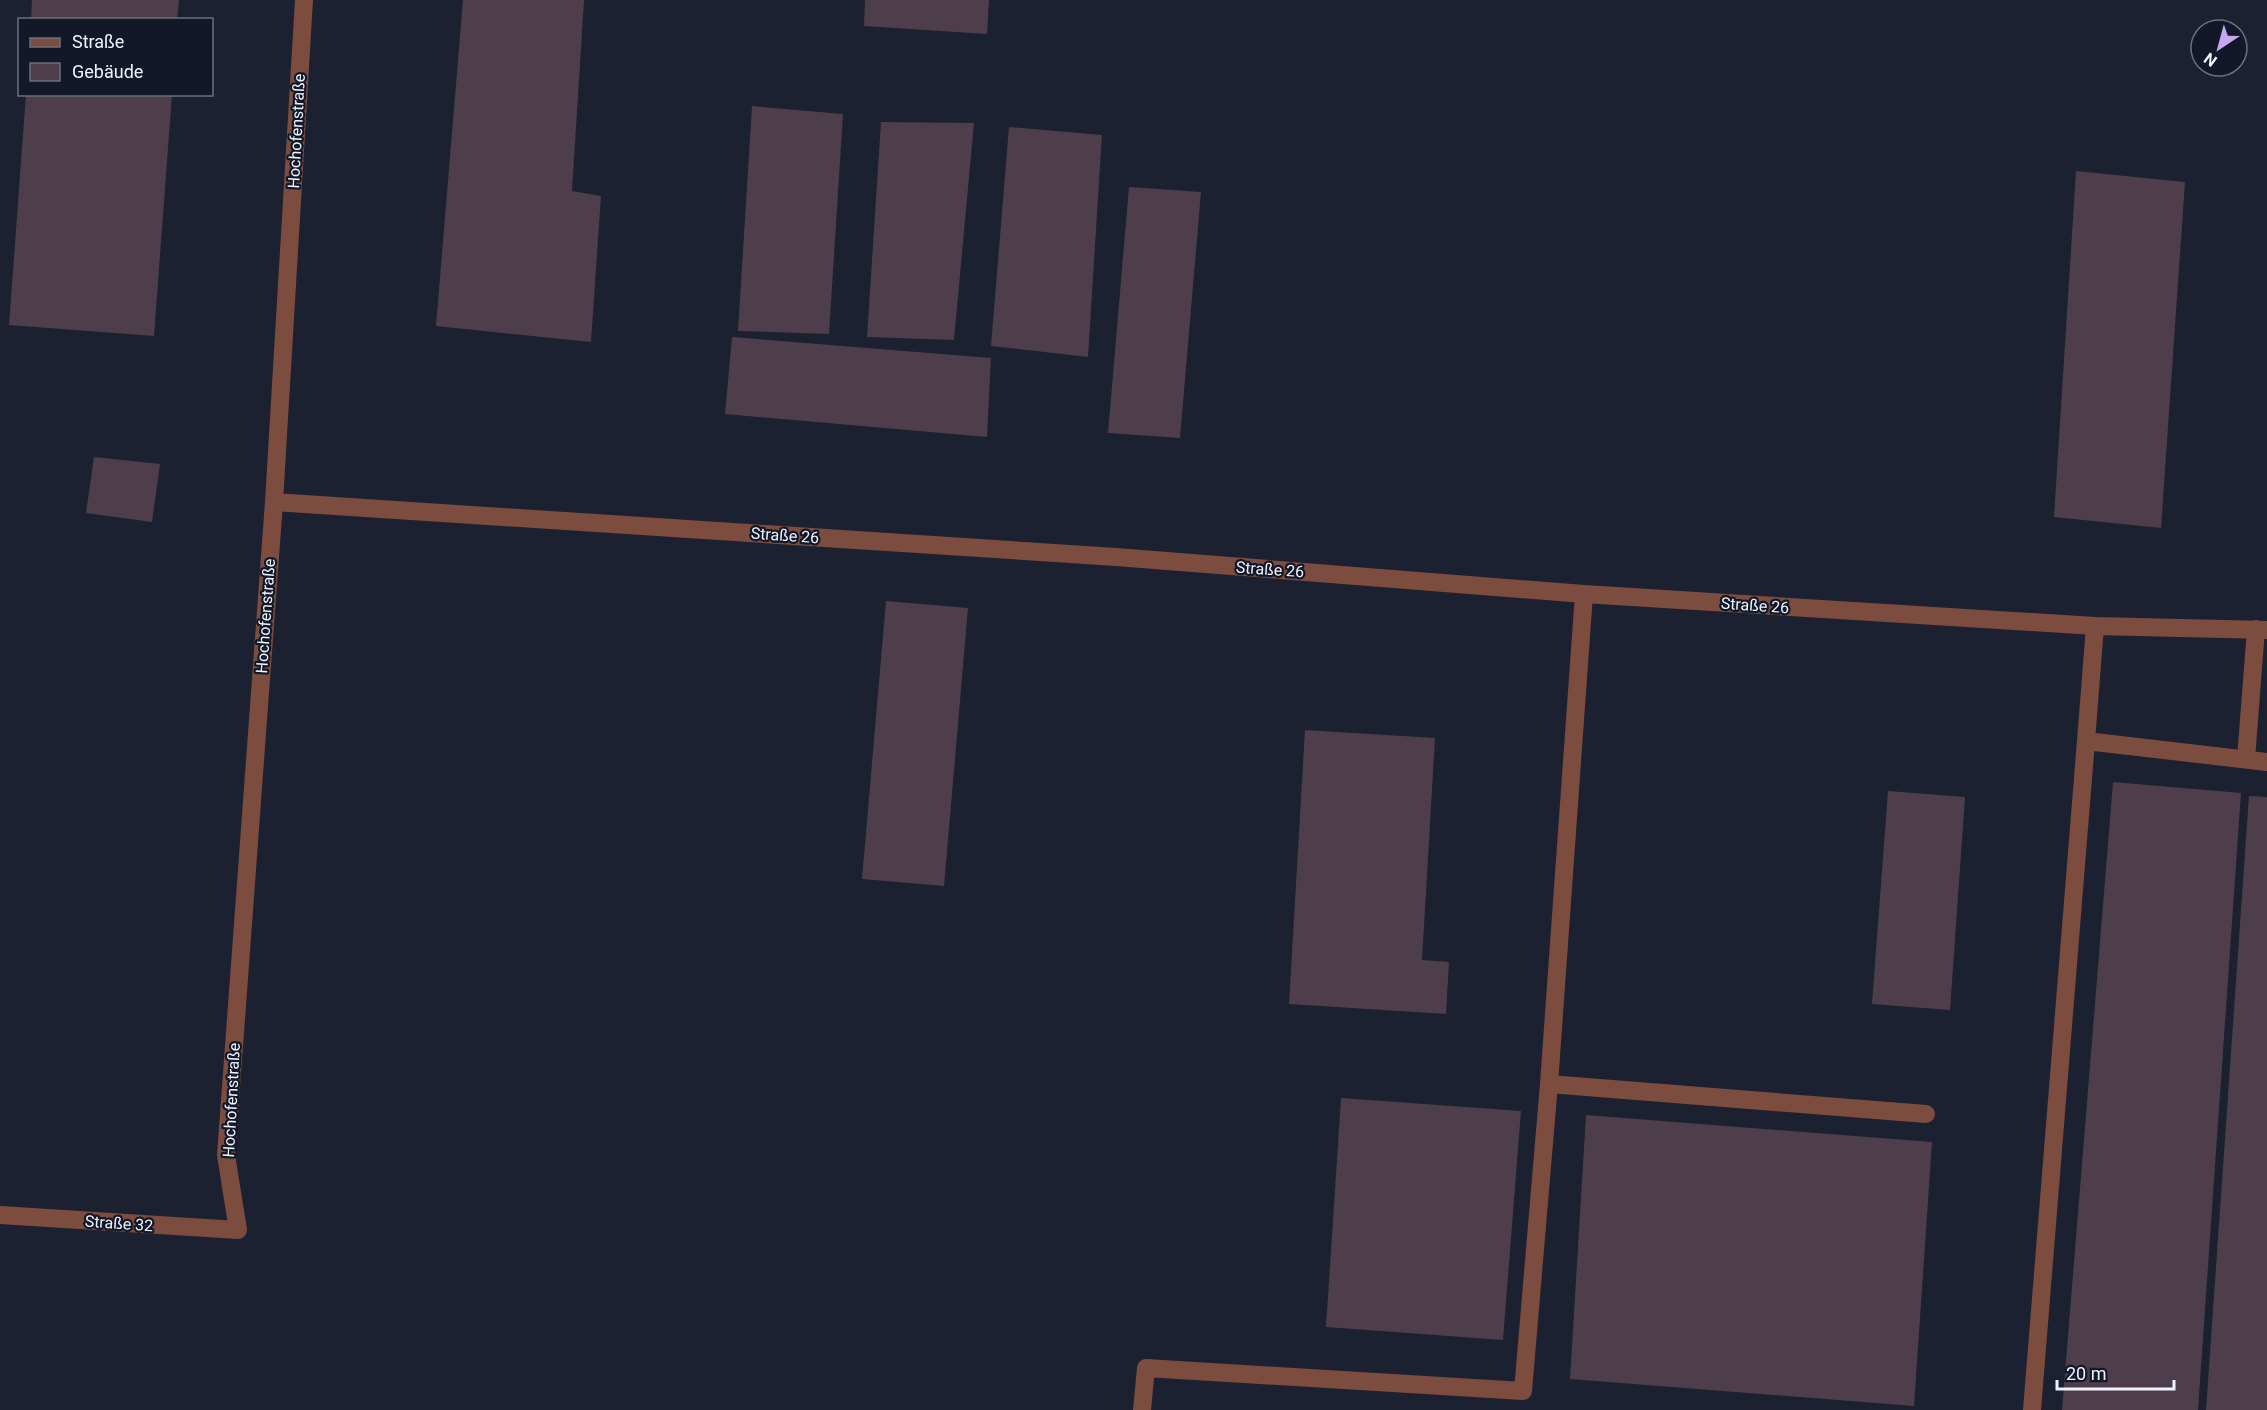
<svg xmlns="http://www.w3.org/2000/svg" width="2267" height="1410" font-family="Roboto,sans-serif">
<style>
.building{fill:#4e3e4b}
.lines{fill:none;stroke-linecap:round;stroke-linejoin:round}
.lane{stroke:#7c4d3f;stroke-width:18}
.street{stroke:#7c4d3f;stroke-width:18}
.labels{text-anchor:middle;stroke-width:4.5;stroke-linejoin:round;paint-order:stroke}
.street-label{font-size:16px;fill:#eff3ff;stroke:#121827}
</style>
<rect width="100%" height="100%" fill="#1b2131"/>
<path class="building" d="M32 0H179L177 20H31Z
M463 0H584L572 191 601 196 591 342 436 326Z
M865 0H989L987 34 864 26Z
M26 94H172L154 336 9 325Z
M752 106 843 114 829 334 738 331Z
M881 122 974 123 954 340 867 337Z
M1009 127 1102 135 1088 357 991 346Z
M2076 171 2185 182 2161 528 2054 517Z
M1129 187 1201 192 1180 438 1108 433Z
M732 337 991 358 987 437 725 414Z
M94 457 160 464 152 522 86 513Z
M886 601 968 608 944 886 862 879Z
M1305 730 1435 738 1422 960 1449 962 1446 1014 1289 1004Z
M2113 782 2241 793 2198 1410H2062Z
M1888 791 1965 797 1950 1010 1872 1004Z
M2249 796 2267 797V1410H2206Z
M1341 1098 1521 1111 1503 1340 1326 1327Z
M1586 1115 1932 1142 1914 1406 1570 1379Z"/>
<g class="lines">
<path class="lane" d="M2095 626 2086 741 2267 762
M2246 759 2256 629
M1549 1084 1926 1114
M1142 1410 1146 1368 1523 1391 1549 1084 1584 594
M2032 1410 2086 741"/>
<path class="street" d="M274 502 1116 557 1584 594 2095 626 2267 630
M0 1215 238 1230 226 1155 274 502 304 0"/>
</g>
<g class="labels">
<g class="street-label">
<text transform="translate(296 131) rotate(-87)" y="6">Hochofenstraße</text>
<text transform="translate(785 535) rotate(4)" y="6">Straße 26</text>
<text transform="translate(1270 569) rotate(4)" y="6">Straße 26</text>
<text transform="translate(1755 605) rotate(4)" y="6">Straße 26</text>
<text transform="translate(265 616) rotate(-86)" y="6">Hochofenstraße</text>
<text transform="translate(231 1100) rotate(-87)" y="6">Hochofenstraße</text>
<text transform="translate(119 1223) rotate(4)" y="6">Straße 32</text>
</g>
</g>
<rect x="18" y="18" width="195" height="78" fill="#121827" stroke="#6a707d" stroke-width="1.5"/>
<rect x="30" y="38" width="30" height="9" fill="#7c4d3f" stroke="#6a707d" stroke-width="1.5"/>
<text x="72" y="48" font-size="18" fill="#eff3ff">Straße</text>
<rect x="30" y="63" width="30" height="18" fill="#4e3e4b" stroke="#6a707d" stroke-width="1.5"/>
<text x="72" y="78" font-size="18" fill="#eff3ff">Gebäude</text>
<g transform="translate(2219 48) rotate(216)"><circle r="28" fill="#121827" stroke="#6a707d" stroke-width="1.5"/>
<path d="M0-4.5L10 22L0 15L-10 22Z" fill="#c6a6f0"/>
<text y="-9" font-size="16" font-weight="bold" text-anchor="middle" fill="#eff3ff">N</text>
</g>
<path d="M2057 1380v9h117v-9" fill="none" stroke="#eff3ff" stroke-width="3"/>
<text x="2066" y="1380" font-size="18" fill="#eff3ff" stroke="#121827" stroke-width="4.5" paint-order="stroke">20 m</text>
</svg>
